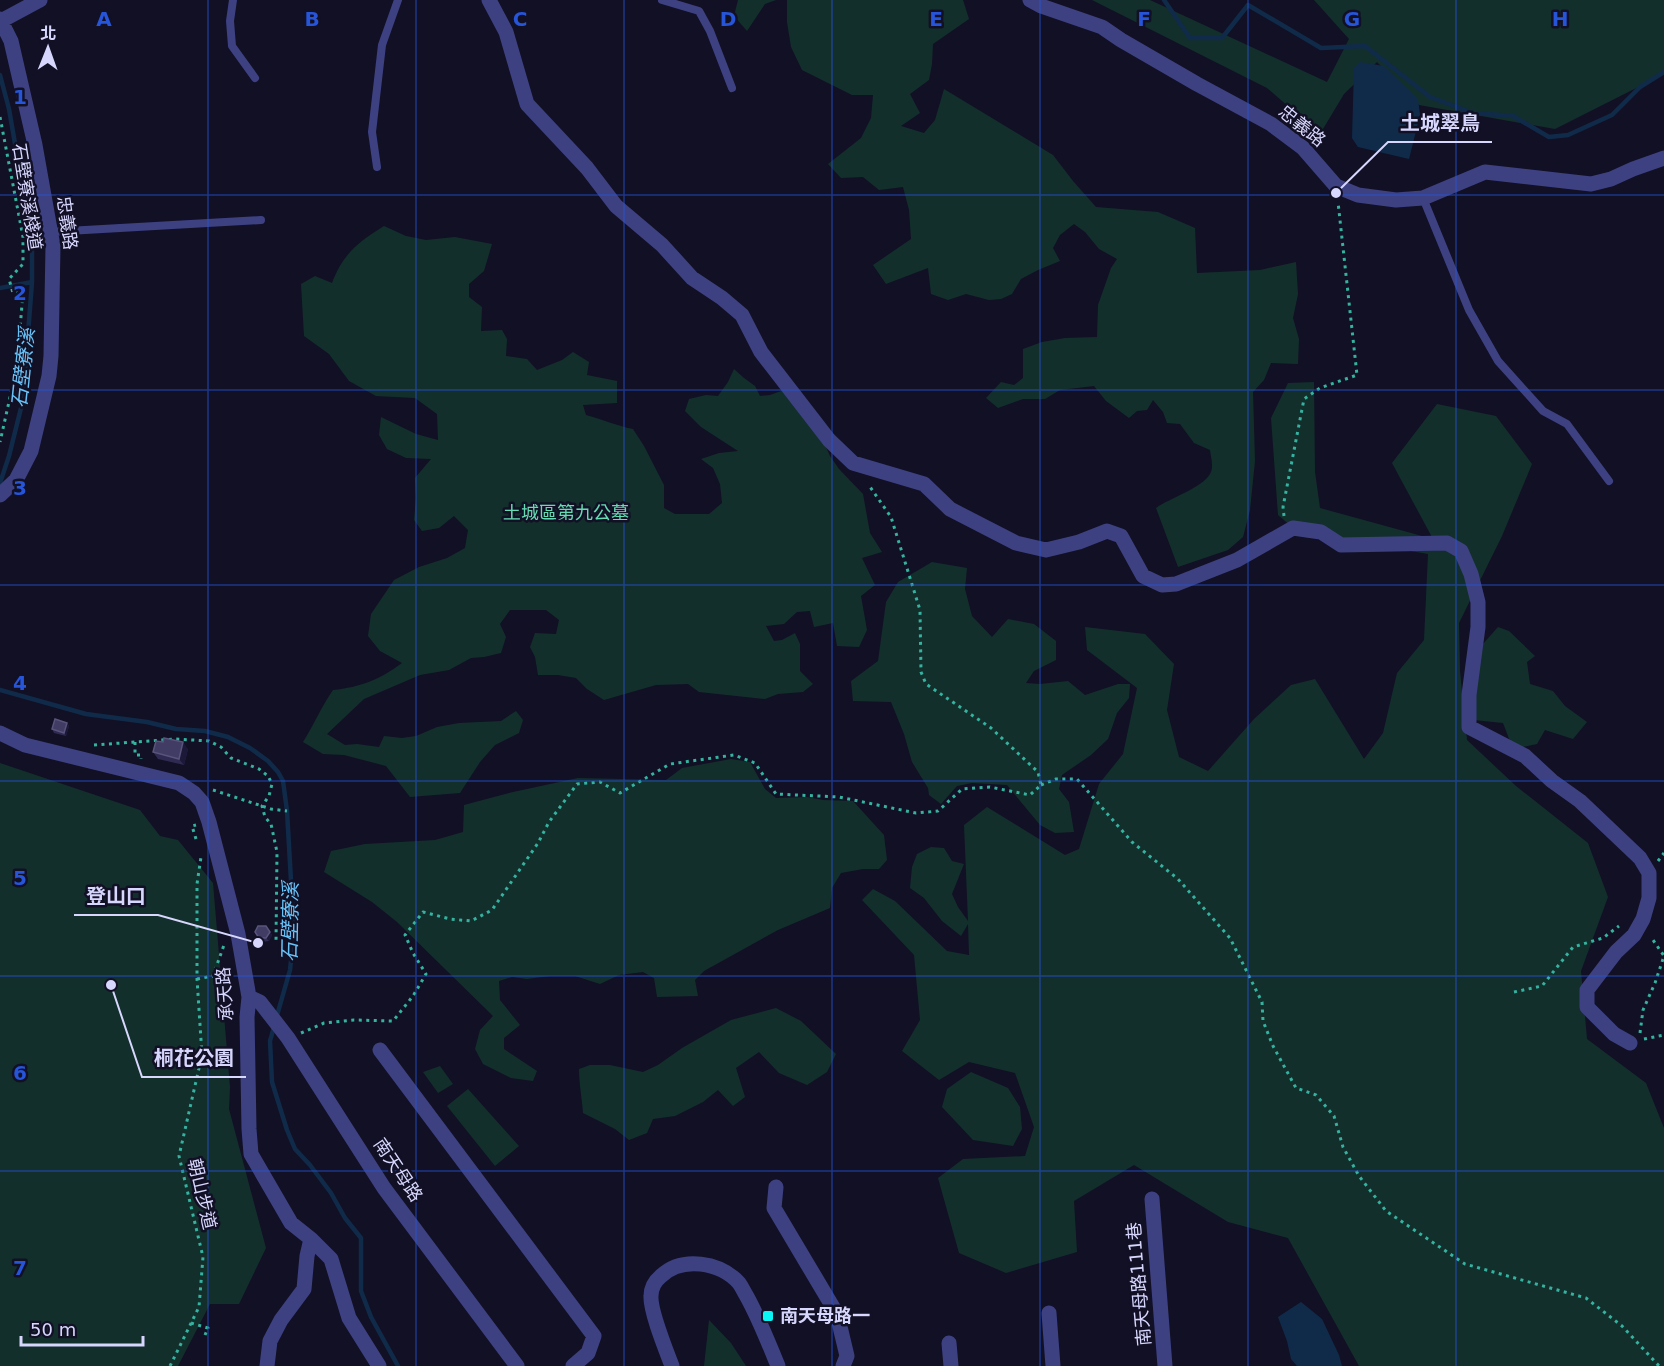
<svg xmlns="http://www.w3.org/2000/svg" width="1664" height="1366" font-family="'DejaVu Sans','Noto Sans TC',sans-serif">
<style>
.green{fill:#132f2c}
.water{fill:#102b49}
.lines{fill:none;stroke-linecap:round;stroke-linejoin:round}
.stream{stroke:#102b49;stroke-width:4.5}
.path{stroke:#34b3a0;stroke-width:3;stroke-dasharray:3 4.5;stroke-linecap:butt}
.lane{stroke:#3d4182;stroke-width:8}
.street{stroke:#3d4182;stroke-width:15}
.wall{fill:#2e2a52}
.shaded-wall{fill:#1b1838}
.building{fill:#403c64;stroke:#58547c;stroke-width:1.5}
.grid{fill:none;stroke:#2655da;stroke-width:1.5;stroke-opacity:0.55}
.poi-dot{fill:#0af3f5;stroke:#121025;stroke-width:2}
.labels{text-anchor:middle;stroke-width:5;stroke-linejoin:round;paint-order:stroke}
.street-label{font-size:18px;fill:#d7d6fd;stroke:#121025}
.park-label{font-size:18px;fill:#64dbb2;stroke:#121025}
.poi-label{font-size:18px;font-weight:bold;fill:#d7d6fd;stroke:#121025;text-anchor:start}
.water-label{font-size:20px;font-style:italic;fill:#68c3f9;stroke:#121025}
.grid-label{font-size:20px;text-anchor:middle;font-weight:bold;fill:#2655da;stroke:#121025;stroke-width:5;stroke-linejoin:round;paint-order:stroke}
.leader{fill:none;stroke:#d7d6fd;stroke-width:2}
.callout-dot{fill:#d7d6fd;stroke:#121025;stroke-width:2}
.callout-label{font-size:20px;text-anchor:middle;font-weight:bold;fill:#d7d6fd;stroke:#121025;stroke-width:5;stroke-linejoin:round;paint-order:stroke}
</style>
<rect width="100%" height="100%" fill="#121025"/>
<path class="green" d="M738 0H776L765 4 747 31 734 16Z
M787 0H963L969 19 933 44 932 64 929 80 910 94 920 113 901 126 924 133 935 120 944 89 1053 155 1073 181 1096 207 1158 212 1195 228 1197 273 1260 270 1296 262 1298 294 1293 318 1299 339 1298 364 1271 363 1264 380 1253 392 1255 461 1250 510 1243 537 1228 550 1178 567 1156 508C1170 498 1202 488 1210 474 1214 467 1211 458 1210 450L1194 443 1180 424 1167 423 1163 412 1153 400 1147 410 1137 411 1129 418 1106 401 1094 386 1060 390 1045 399H1023L998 408 986 398 1001 382 1014 385 1023 378V349L1042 342 1065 338 1097 337 1098 305 1111 268 1117 259 1099 249 1085 232 1074 224 1060 235 1053 248 1060 261 1038 270 1021 279 1012 294 1001 299 989 300 966 294 948 300 931 294 928 268 886 284 873 265 911 239 909 210 903 187 879 190 863 177 841 178 828 164 861 138 871 118 873 95H852L802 70 791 47 787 22Z
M1092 0H1150L1327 82 1349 39 1314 0H1664V74L1555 129 1419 105 1377 62 1344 94 1320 134 1267 88Z
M384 226 406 236 426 240 455 237 492 244 484 271 469 284V297L482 307 481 331 502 330 507 339 506 356 527 359 537 370 562 360 573 352 589 362 587 375 617 381V403L583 405 586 415C602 419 617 426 633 429L644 446 664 485V508L675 514H709L722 503 720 484 713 468 701 459 719 453 738 451 701 427 685 411 689 399 706 395 718 396 728 382 734 369 744 378 755 386 760 396 770 395 784 390 821 436 830 456 839 469 863 494 870 533 882 552 862 558 875 585 861 596 867 630 859 647 837 646 833 623 814 627 810 611 797 612 784 624 766 626 774 641 782 640 795 633 800 644V671L813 684 803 692 778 694 765 699 699 692 688 684 656 685 604 700 587 689 576 678 558 675H538L535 657 530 647 535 633 556 634 559 620 546 610H510L500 624 506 637 501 653 484 657 471 658 449 670 420 675 364 699 327 734 345 745 357 744 379 747 384 736 402 738 416 736 437 727 459 723 501 721 516 711 523 720 519 733 495 745 480 762 460 793 410 797 386 766 344 755 323 754 303 742C314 725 321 707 333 690 361 687 379 680 402 663L380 651 368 636 371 614 394 580 419 567 447 558 465 548 468 530 454 516 439 528 422 531 414 520 416 498 415 478 431 459 406 458 387 449 379 435 381 417 416 434 438 440 437 414 415 398 376 396 349 381 329 354 304 336 301 284 315 276 332 283C343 254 358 242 384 226Z
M1314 382 1315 472 1320 508 1433 539 1392 463 1437 404 1496 416 1532 464 1502 536 1459 623 1460 671 1467 740 1516 786 1588 843 1608 897 1581 971 1587 1039 1646 1083 1664 1128V1366H1359L1288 1238 1228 1222 1134 1165 1074 1201 1077 1252 1006 1273 959 1253 938 1178 963 1159 1025 1156 1034 1127 1015 1073 969 1062 939 1080 902 1051 920 1020 914 955 862 900 873 889 895 901 947 951 969 955 968 924 961 936 942 921 924 898 910 888 912 867 917 854 931 847 944 848 952 861 964 864 952 894 958 907 968 921 964 825 987 807 1065 855 1079 849 1099 784 1123 754 1137 688 1087 650 1085 627 1145 634 1174 664 1167 710 1179 757 1208 771 1254 719 1291 685 1315 679 1364 759 1383 733 1397 673 1424 640 1428 554 1370 544 1304 537 1278 515 1271 418 1288 383Z
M932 562 967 568 965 589 972 616 992 637 1008 619 1034 624 1056 641V660L1034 671 1026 683 1040 684 1068 681 1085 695 1118 684H1130L1129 698 1117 713 1108 739 1091 755 1062 775 1059 789 1069 802 1074 832 1055 833 1040 825 1007 785 972 783 957 786 941 804 929 795 928 788 912 762 904 734 891 702 853 701 851 681 878 661 886 602 898 582Z
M1498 627 1509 631 1535 656 1527 662 1530 684 1553 691 1565 706 1587 722 1573 739 1545 730 1537 744 1513 749 1503 723 1474 720 1477 675 1482 645Z
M731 759 750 762 765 789 776 798 807 797 823 800 853 801 884 835 887 860 879 869H863L841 873 832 888 830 908 778 930 704 971 695 980 698 996 657 997 654 978 643 972 619 975 600 984 575 976H550L527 979 512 977 499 981 500 1000 520 1025 504 1038V1049L537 1071 533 1081 511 1078 483 1064 475 1049 480 1030 493 1016 397 922 372 902 324 872 331 851 365 844 435 840 463 832 464 805 513 792 578 778 666 780 682 768Z
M0 763 140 810 160 836 178 840 213 883 230 1087 229 1109 266 1248 239 1304H210L178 1366H0Z
M776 1008 801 1021 836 1054 827 1072 807 1085 779 1073 759 1052 736 1068 745 1097 733 1106 718 1090 703 1102 675 1116 653 1119 647 1133 629 1140 615 1129 583 1113C582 1098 579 1084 579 1069L590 1065H610L643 1072 658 1065 682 1048 731 1020Z
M440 1066 453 1084 438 1093 423 1072Z
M971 1072 1008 1088 1020 1107 1022 1129 1013 1146 973 1140 942 1107 947 1089Z
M468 1089 519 1146 495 1166 447 1106Z
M709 1320 731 1343 746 1366H704Z"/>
<path class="water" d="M1360 62 1384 66 1418 99 1420 115 1409 159 1358 147 1352 138 1354 68Z
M1301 1302 1322 1319 1339 1355 1342 1366H1297L1291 1359 1287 1341 1278 1317Z"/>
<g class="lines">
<path class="stream" d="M1164 0 1190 38H1222L1248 5 1321 48 1365 46 1430 97 1473 113 1513 116 1549 137 1568 135 1612 115 1640 87 1664 72
M0 75 9 109 32 242V282L23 400 9 456 0 483
M0 288 32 282
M0 690 86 714 147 722 176 729 205 731 228 737 250 748 268 761 278 772 283 781 287 811 294 933 290 970 276 1019
M274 1027 270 1041 272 1082 287 1130 295 1149 310 1165 331 1193 345 1218 361 1238V1291L371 1317 398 1366"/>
<path class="path" d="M0 117 23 237V264L9 279 13 293 23 292 17 366 0 442
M1284 516 1283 507 1304 399 1320 388 1357 375 1338 202
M135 742V755H141V759
M94 745 176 739 209 741 221 747 231 758 259 769 268 776 272 784 269 796 262 806 265 817 271 824 277 852 276 942
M1041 785 1056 779H1077L1132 842 1178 879 1230 938 1262 1002 1263 1021 1273 1046 1296 1088 1316 1095 1334 1116 1343 1147 1359 1176 1386 1211 1465 1264 1586 1298 1622 1326 1659 1366
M213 790 271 809 287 811
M196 839 192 826 196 825
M1658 861 1664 853
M197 979 213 976 224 945
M1514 992 1542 986 1573 947 1603 938 1619 926
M301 1033 324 1023 354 1020 393 1021 413 996 426 974 413 953 405 935 423 912 450 919 471 921 492 910 538 843 549 822 577 784 600 782 620 793 670 764 734 755 755 763 776 794 839 797 916 813 938 811 962 789 990 787 1030 795 1041 785 1038 772 991 728 926 684 921 672 920 610 891 517 868 484
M1640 1033 1643 1010 1655 983 1664 956 1651 937
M1644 1039 1664 1035
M191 1323 208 1328 205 1335
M170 1366 199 1307 203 1257 179 1156 202 1055 197 979V884L201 857"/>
<path class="lane" d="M233 0 230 21 232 46 255 78
M662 0 699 11 710 31 732 88
M377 167 372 132 382 45 398 0
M1423 198 1469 310 1498 361 1543 411 1567 424 1609 481
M50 232 261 220"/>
<path class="street" d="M489 0 506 32 527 104 587 168 616 206 662 245 692 278 722 298 742 315 761 352 829 440 853 463 924 484 950 509 1016 543 1046 550 1079 542 1107 531 1121 536 1143 576 1162 585 1176 584 1237 560 1293 528 1321 532 1341 545 1447 543 1461 551 1471 574 1478 602V627L1469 695V727L1525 756 1552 781 1580 801 1640 858 1649 873V898L1643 919 1634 935 1616 952 1587 990V1007L1614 1034 1630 1043
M1030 0 1041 6 1102 27 1121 40 1197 84 1271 124 1303 148 1336 186 1358 195 1396 200 1423 198 1485 172 1591 184 1611 179 1633 169 1664 158
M0 19 11 41 35 145 53 246 51 356 49 376 31 451 16 480 0 495
M1 21 40 0
M0 733 25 745 179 783 194 793 202 802 209 822 238 934 249 997 247 1017 249 1129 251 1154 291 1223 311 1239 331 1259 349 1318 379 1366
M249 997 260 1002 288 1038 384 1188 517 1366
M380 1050 594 1336 588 1353 573 1366
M776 1187 774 1208 837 1314 847 1356 843 1366
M1152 1199 1165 1366
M1049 1313 1053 1366
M949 1343 951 1366
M267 1366 270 1341 281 1320 304 1289 307 1256 311 1239
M672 1366C666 1350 650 1311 651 1296 651 1288 655 1281 661 1276 682 1256 720 1262 739 1283 742 1287 744 1292 746 1295 759 1318 768 1342 778 1366"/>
</g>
<path class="wall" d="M67 723 69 726 66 736 54 733 52 729Z
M163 742 188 749 184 765 158 759 153 752Z
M266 926 272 935 269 941 261 942 255 932Z"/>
<path class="shaded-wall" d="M67 723 69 726 66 736 64 733Z
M183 742 188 749 184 765 179 759Z
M270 932 272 935 269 941 266 938Z"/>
<path class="building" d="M55 719 67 723 64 733 52 729Z
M164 738 183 742 179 759 153 752 156 741 163 742Z
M258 926H266L270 932 266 938H259L255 932Z"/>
<path class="grid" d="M208 0V1366M416 0V1366M624 0V1366M832 0V1366M1040 0V1366M1248 0V1366M1456 0V1366M0 195H1664M0 390H1664M0 585H1664M0 781H1664M0 976H1664M0 1171H1664"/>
<rect class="poi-dot" x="762" y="1310" width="12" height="12" rx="3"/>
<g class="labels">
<g class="street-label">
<text transform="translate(1302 126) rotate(39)" y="6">忠義路</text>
<text transform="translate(27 197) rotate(81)" y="6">石壁寮溪棧道</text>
<text transform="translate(67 223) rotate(82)" y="6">忠義路</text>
<text transform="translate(225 994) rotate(-94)" y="6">承天路</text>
<text transform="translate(398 1170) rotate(56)" y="6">南天母路</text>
<text transform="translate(202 1194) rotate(77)" y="6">朝山步道</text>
<text transform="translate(1139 1284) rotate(-95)" y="6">南天母路111巷</text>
</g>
<g class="park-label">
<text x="566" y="519">土城區第九公墓</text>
</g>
<g class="poi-label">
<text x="780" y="1322">南天母路一</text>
</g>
<g class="water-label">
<text transform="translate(23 368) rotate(-84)" y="7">石壁寮溪</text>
<text transform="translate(290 922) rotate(-89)" y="7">石壁寮溪</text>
</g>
</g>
<g class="grid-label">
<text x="104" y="26">A</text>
<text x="312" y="26">B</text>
<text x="520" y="26">C</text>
<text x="728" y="26">D</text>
<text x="936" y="26">E</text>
<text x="1144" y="26">F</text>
<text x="1352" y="26">G</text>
<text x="1560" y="26">H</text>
<text x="20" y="104">1</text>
<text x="20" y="300">2</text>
<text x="20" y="495">3</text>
<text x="20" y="690">4</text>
<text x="20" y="885">5</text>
<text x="20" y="1080">6</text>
<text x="20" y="1275">7</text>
</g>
<path class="leader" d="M1336 193L1388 142H1492M258 943L158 915H74M111 985L142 1077H246"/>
<g class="callout-dot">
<circle cx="1336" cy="193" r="6"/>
<circle cx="258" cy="943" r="6"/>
<circle cx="111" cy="985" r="6"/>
</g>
<g class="callout-label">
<text x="1440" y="130">土城翠鳥</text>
<text x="116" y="903">登山口</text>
<text x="194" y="1065">桐花公園</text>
</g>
<g transform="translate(48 48) rotate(1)" stroke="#121025" stroke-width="4.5" paint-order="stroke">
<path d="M0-4.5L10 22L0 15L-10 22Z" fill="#d7d6fd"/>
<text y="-9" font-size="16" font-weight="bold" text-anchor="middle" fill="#d7d6fd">北</text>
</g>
<path d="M21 1336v9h122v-9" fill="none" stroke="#d7d6fd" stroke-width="3"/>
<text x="30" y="1336" font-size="18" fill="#d7d6fd" stroke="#121025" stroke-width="4.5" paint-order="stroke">50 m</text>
</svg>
